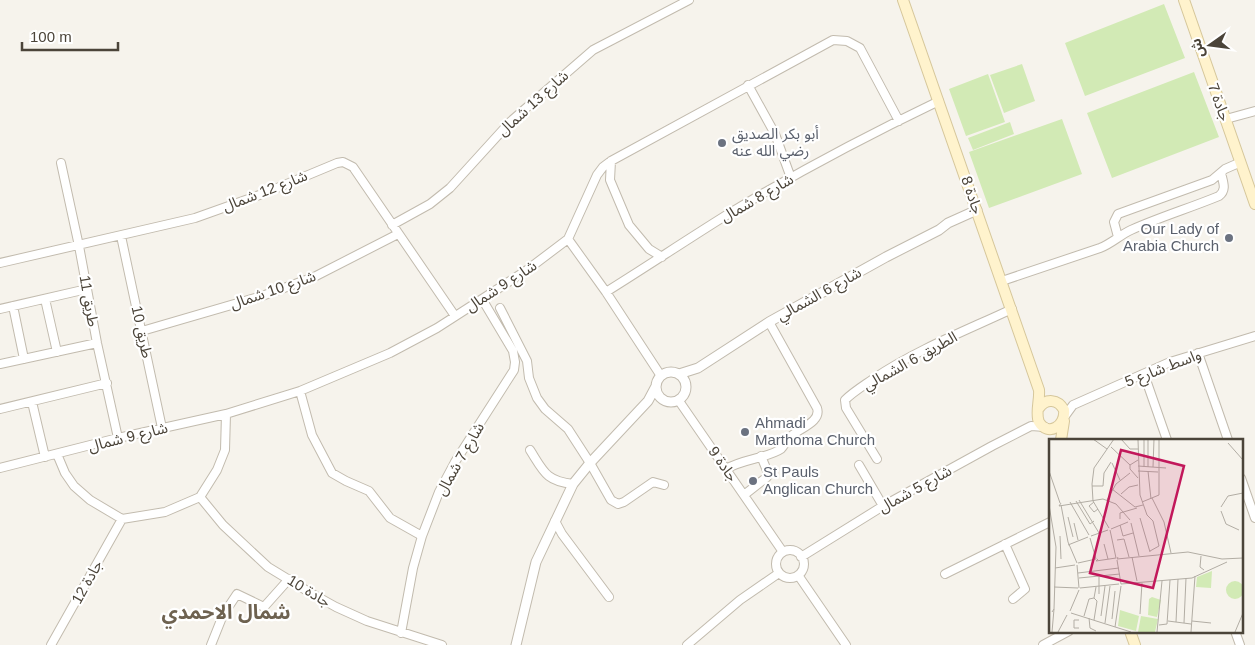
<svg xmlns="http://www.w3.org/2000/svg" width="1255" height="645" font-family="Arial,'Noto Sans Arabic',sans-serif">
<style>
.green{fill:#d2eab5}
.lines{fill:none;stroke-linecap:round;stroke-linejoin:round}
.minor-casing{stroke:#c2bbae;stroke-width:10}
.tertiary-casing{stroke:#c2bbae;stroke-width:11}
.secondary-casing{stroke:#d6c79b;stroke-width:12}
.minor{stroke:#fff;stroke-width:8}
.tertiary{stroke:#fff;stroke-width:9}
.secondary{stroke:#fff3cd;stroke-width:10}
.worship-dot{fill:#6b7280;stroke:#fff;stroke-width:2}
.labels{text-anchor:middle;stroke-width:4.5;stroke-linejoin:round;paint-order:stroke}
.street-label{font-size:15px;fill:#4b4439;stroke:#fff}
.worship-label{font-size:15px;fill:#5b616d;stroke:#fff;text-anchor:start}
.district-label{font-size:20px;font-weight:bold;fill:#6e6250;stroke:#fff}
.inset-road{fill:none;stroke:#b2ada4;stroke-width:1}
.view{fill:#c2185b;fill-opacity:0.15;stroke:#c2185b;stroke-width:2.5}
.inset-edge{fill:none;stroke:#4b4439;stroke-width:2.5}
</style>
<rect width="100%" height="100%" fill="#f6f3ec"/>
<path class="green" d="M1164 4 1185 58 1085 96 1065 43Z
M1022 64 1035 101 1004 113 990 75Z
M1194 72 1219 137 1112 178 1087 113Z
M988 74 1005 122 966 136 949 89Z
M1062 119 1082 174 989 208 969 152Z
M1010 122 1014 134 973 150 968 138Z"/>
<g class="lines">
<g class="minor-casing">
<path id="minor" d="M748 85 775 134 791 178
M1226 119 1255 111
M611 161 610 180 629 225 649 249 662 257
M61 163 79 246 97 343 118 438
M392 225 430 204 450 188 510 122 593 50 689 0
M121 236 162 428
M1118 237 1114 222 1118 214 1212 180 1225 169 1241 162
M568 239 606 292 661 376
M0 263 195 218 265 193 337 163 343 162 353 167 455 316
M1002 281 1100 248C1111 244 1120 235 1131 230 1160 217 1190 208 1219 196 1227 190 1223 182 1221 173
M606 292C646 267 685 241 725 216 794 174 866 136 939 101
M45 299 57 352
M13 306 24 359
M500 308 527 361 529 378 537 398 545 409 568 429 590 463 611 500 618 504 624 502 653 482 664 485
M0 309 87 289
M142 331 262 296 314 277 398 234
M1198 353 1228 440
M0 364 97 343
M1144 374 1167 440
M300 391 312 435 332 473 346 481 369 491 390 518 422 536
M679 401 783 552
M32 402 45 457
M0 409 107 383
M1065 416 1073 405 1170 362 1255 336
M530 450C544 472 546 481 573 484
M57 454 65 473 74 486 90 500 122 519 165 512 200 497 217 470 225 450 226 414
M877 459 846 408 845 400C853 392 863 386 873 379 916 350 965 331 1012 309
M859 465 883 506
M0 468 118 438 226 414 300 391 390 353 437 328 527 270 568 239 597 175 603 167 611 161 833 40 847 41 860 48 899 121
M726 469C742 459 768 458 781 449 784 446 785 442 788 439 796 429 822 423 817 408L769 322
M1241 478 1255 518
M744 495 767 477 768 473 761 456
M200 497 223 525 268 567 309 592 336 607 367 621 442 645
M555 521 562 534 609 597
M1005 544 1025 589 1013 599
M776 564a14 14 0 1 1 28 0a14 14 0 1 1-28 0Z
M801 557 883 506 992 446 1031 426 1045 427
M945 574 1050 522
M798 575 846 645
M1235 631 1240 645
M401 633 413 568 422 536 439 492 455 462 514 370 515 362 513 351 482 299
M51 645 122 519
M211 645 223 615 237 594 264 607 289 579
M687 645 740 600 779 573
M1043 645 1069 631"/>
</g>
<g class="tertiary-casing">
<path id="tertiary" d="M656 387a15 15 0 1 1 30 0a15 15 0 1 1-30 0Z
M679 374 698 368 769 322 886 257 939 230 948 223 977 210
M516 645 536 562 573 484 590 463 648 401 656 386"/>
</g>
<g class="secondary-casing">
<path id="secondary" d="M903 0 1039 390C1040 400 1035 414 1039 422 1048 437 1066 426 1064 410 1058 399 1046 398 1039 408
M1184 0 1255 204
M1061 440 1064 421
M1130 631 1135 645"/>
</g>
<use href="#minor" class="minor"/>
<use href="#tertiary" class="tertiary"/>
<use href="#secondary" class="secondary"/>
</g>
<g class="worship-dot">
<circle cx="722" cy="143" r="5"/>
<circle cx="1229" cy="238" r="5"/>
<circle cx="745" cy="432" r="5"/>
<circle cx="753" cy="481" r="5"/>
</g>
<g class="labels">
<g class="street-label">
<text transform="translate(1219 102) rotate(70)" y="5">جادة 7</text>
<text transform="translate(533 103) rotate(-42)" y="5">شارع 13 شمال</text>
<text transform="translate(265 191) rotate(-21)" y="5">شارع 12 شمال</text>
<text transform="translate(972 195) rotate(71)" y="5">جادة 8</text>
<text transform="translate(757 198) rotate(-30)" y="5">شارع 8 شمال</text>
<text transform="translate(501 286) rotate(-33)" y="5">شارع 9 شمال</text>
<text transform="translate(273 290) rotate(-19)" y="5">شارع 10 شمال</text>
<text transform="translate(819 294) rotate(-29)" y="5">شارع 6 الشمالي</text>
<text transform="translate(89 301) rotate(80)" y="5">طريق 11</text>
<text transform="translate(142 332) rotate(78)" y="5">طريق 10</text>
<text transform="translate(910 361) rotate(-29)" y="5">الطريق 6 الشمالي</text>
<text transform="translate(1163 368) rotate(-21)" y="5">واسط شارع 5</text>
<text transform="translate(128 437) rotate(-14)" y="5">شارع 9 شمال</text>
<text transform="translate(460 459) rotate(-60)" y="5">شارع 7 شمال</text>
<text transform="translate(723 464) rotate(55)" y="5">جادة 9</text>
<text transform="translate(915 489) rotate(-29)" y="5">شارع 5 شمال</text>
<text transform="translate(87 582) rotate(-61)" y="5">جادة 12</text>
<text transform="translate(309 591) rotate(31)" y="5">جادة 10</text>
</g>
<g class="worship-label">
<text x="732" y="139">أبو بكر الصديق<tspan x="732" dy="17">رضي الله عنه</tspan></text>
<text x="1219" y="234" text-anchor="end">Our Lady of<tspan x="1219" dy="17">Arabia Church</tspan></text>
<text x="755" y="428">Ahmadi<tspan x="755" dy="17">Marthoma Church</tspan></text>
<text x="763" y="477">St Pauls<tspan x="763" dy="17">Anglican Church</tspan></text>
</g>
<g class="district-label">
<text x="226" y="619">شمال الاحمدي</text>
</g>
</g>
<g transform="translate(1049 439)">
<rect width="194" height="194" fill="#f6f3ec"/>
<path d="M163 132 162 149 147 148 148 138ZM177 151a9 9 0 1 1 18 0a9 9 0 1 1-18 0ZM103 158 112 161 108 178 99 176 100 160ZM71 171 90 177 87 192 69 187ZM92 177 109 180 106 193H89Z" fill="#d2eab5"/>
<path class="inset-road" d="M44 0 58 10M72 0 81 10H89M89 1 91 56 98 76 104 82 110 107 101 112M179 4 194 21M62 8 81 26M63 24 71 41M89 27 117 29M95 28V1M99 28V1M104 28 105 0M0 32 11 64M89 32 109 33M99 32 102 60M89 39 81 30V26L89 21M43 47H54L55 34 62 23M63 50 86 68 94 66M72 55 80 48 89 46M103 59 115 83 122 114M30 61 50 94M58 61 67 45 81 34M27 62 41 85 45 82M21 63 40 96M45 63 40 67 45 73 49 70M93 63 110 56V0M12 64 10 67 54 60 67 65 81 81M0 66 7 108 5 170M12 66 19 103 28 124M172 68 179 57 194 54M172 72 177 85 190 91M19 78 24 98M91 79 101 113M71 80V74L88 69M25 84 29 101M82 84 90 117M71 86 74 97 84 94M60 89 44 62 43 45 45 29 65 0M62 90 79 83M61 91 67 119M11 97 12 120M42 97 59 91M41 99 47 120M68 101 75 100 80 118M55 105 59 120M19 106 39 98M152 117 151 128 155 131M69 118 68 120 139 113 173 120 194 119M83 118 88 142M49 120 47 122 67 119M68 121 72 145M29 124 47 120M28 126 30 149M6 129 26 126M29 134 70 129M30 139 71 135M72 145 143 139 178 123M5 148 29 149M31 149 70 145M50 155V138M21 172 30 151M22 174 82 193M91 175 93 144M35 177 40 160 45 159M52 177 56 147M40 179 41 189 47 192M63 180 66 152M45 181 48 162 45 159 47 148M119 182 142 185M143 182 162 184M127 183 129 140M56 184 61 147M135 184 137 139M110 186 118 185 121 141M66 188 72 147M30 189H25V181H30M3 193 5 170 3 173M9 193 18 176M108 193 113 142M142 193 146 137M186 193 194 174"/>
<path class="view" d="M72 11 135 27 104 149 41 134Z"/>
<rect width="194" height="194" class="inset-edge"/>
</g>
<g transform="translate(1210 45) rotate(256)" stroke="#ffffff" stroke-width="4" paint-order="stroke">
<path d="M0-4L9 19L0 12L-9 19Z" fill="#4b4439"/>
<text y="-8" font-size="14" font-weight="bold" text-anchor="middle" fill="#4b4439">ش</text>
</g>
<path d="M22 42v8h96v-8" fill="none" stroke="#4b4439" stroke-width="2.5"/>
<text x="30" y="42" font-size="15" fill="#4b4439" stroke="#ffffff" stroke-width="4" paint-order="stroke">100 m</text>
</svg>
